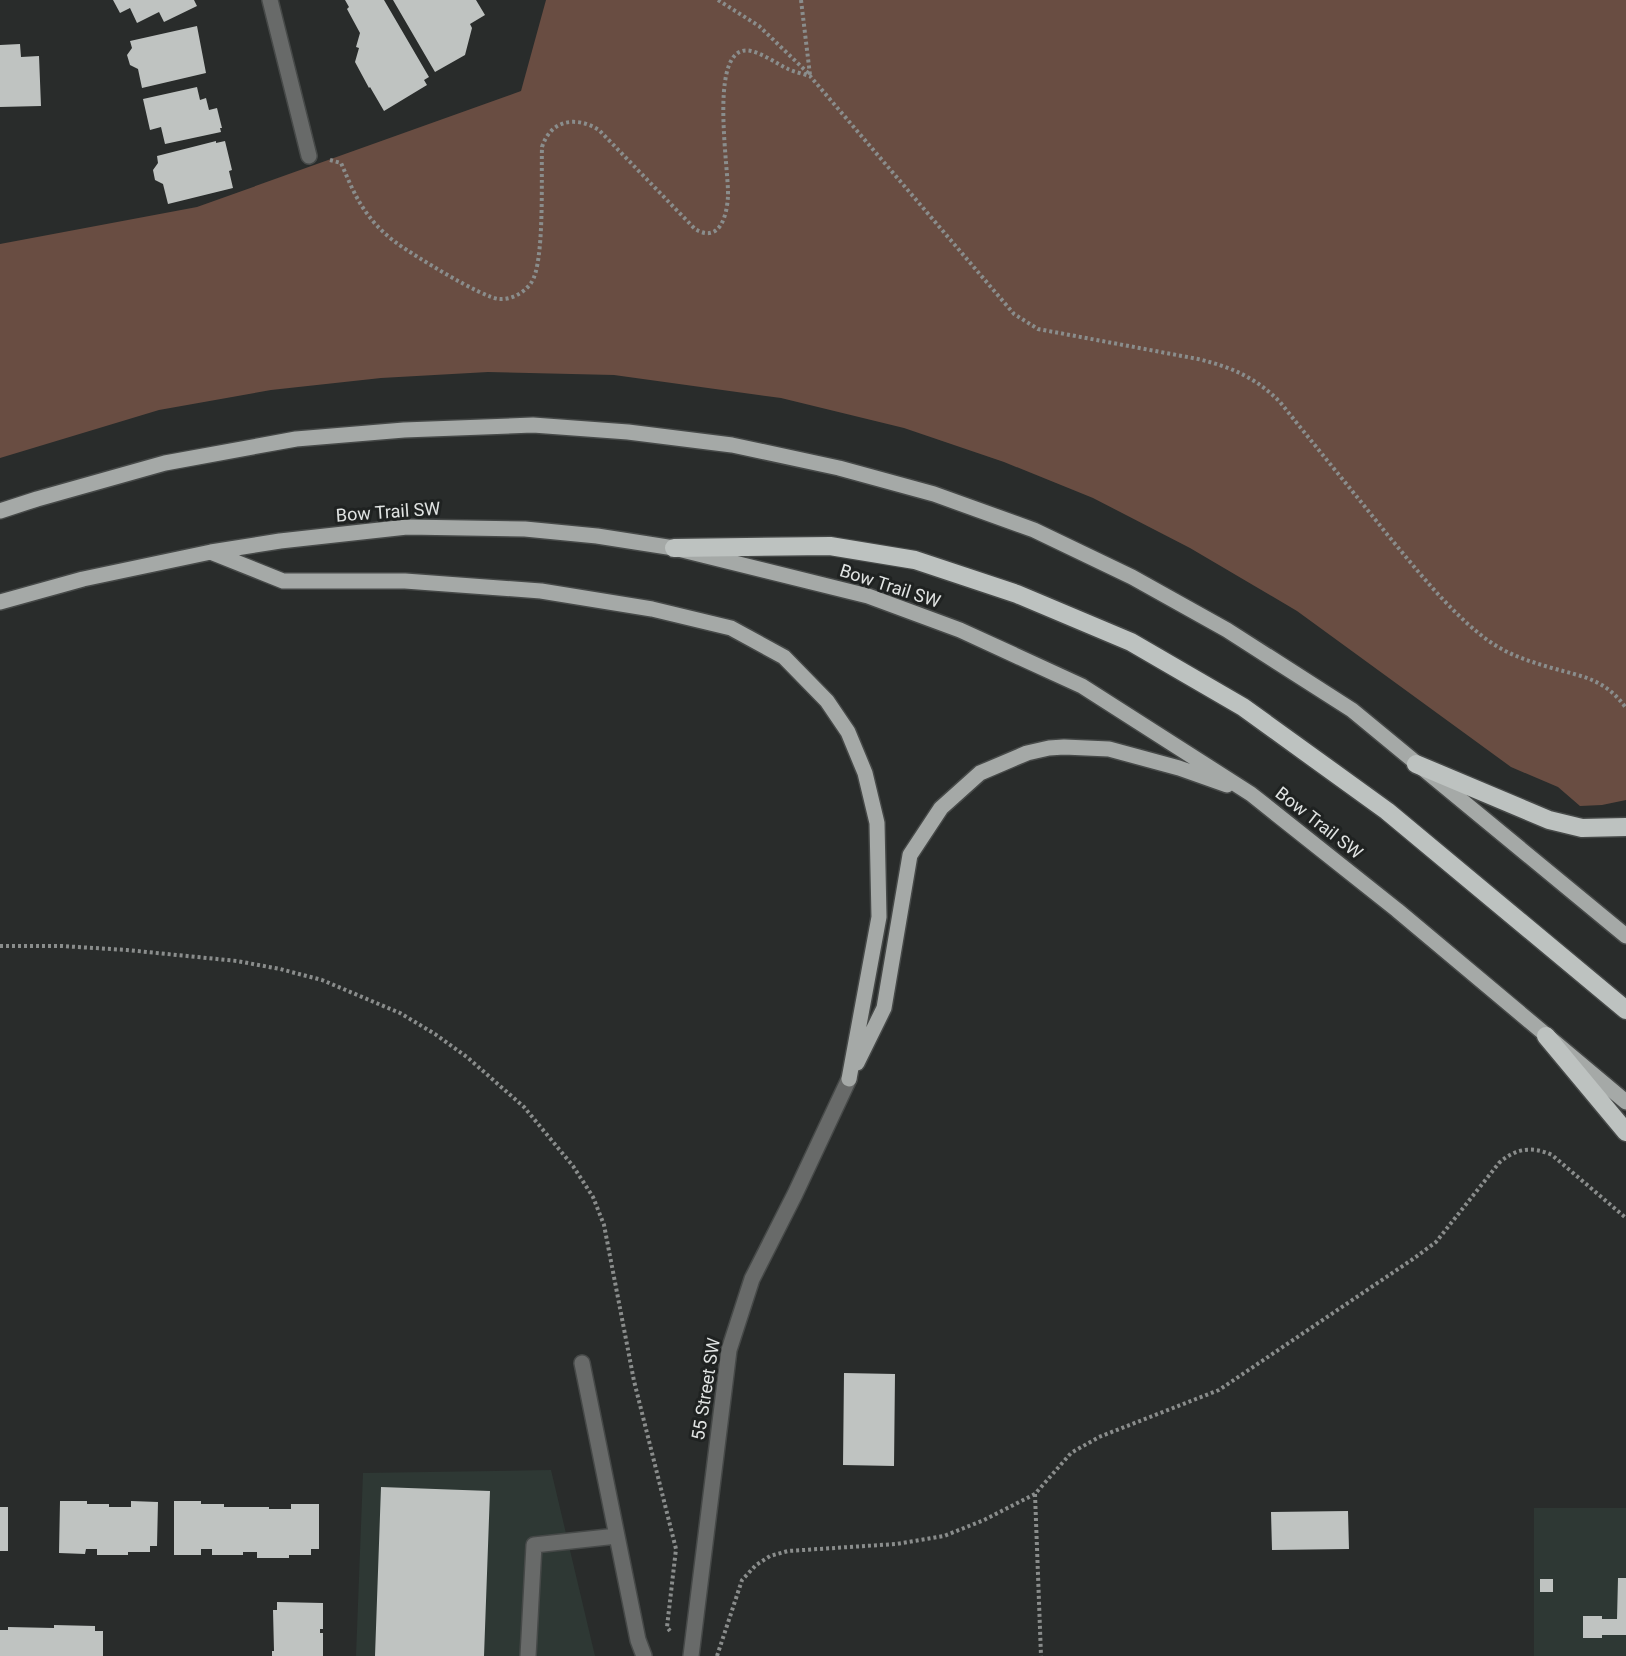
<svg xmlns="http://www.w3.org/2000/svg" width="1626" height="1656" font-family="Roboto,sans-serif">
<style>
.built{fill:#2e3834}
.green{fill:#694d42}
.building{fill:#bfc3c1}
.lines{fill:none;stroke-linecap:round;stroke-linejoin:round}
.minor-casing{stroke:#464948;stroke-width:18}
.major-casing{stroke:#464948;stroke-width:18}
.highway-casing{stroke:#464948;stroke-width:21}
.path{stroke:#8a8d8c;stroke-width:4;stroke-dasharray:3 3;stroke-linecap:butt}
.minor{stroke:#686a69;stroke-width:15}
.major{stroke:#a5a9a7;stroke-width:15}
.highway{stroke:#bdc2c0;stroke-width:18}
.labels{text-anchor:middle;stroke-width:6;stroke-linejoin:round;paint-order:stroke}
.street-label{font-size:18px;fill:#e1e4e3;stroke:#1f2221}
</style>
<rect width="100%" height="100%" fill="#292c2b"/>
<path class="built" d="M551 1470 595 1656H356L363 1473Z
M1534 1508H1626V1656H1534Z"/>
<path class="green" d="M546 0H1626V800L1602 805 1580 806 1558 787 1511 767 1297 611 1190 548 1093 498 1004 462 904 428 781 398 614 375 488 372 381 378 271 390 159 410 0 458V244L197 207 521 91Z"/>
<path class="building" d="M113 0H194L197 6 164 22 159 12 137 23 130 8 120 13Z
M345 0H384L429 77 424 80 427 85 384 111 370 87 369 88 355 62 359 48 356 47 360 33 347 9 349 7Z
M393 0H476L485 15 470 24 472 28 465 55 435 72Z
M197 26 206 73 142 88 138 69 130 65 127 55 132 48 130 41Z
M20 44 21 57 39 56 41 106 0 107V45Z
M197 87 200 100 206 98 209 110 217 108 222 128H220L221 132 165 144 161 127 150 130 143 99Z
M216 141V143L225 141 232 170 229 171 233 188 168 204 163 184 155 180 153 170 158 163 157 156Z
M844 1373 895 1374 894 1466 843 1465Z
M381 1487 490 1491 484 1656H375Z
M60 1501H87V1504H109V1507H131V1501L158 1502 157 1546H150V1552H128V1555H97V1549H86L85 1554 59 1553Z
M174 1501H201V1504H224V1507H269V1509H291V1504H319V1549H311V1555H289V1558H257V1552H243V1555H212V1549H201V1555H174Z
M0 1507H8V1551H0Z
M1348 1511 1349 1549 1272 1550 1271 1512Z
M1618 1578H1626V1635H1602V1638H1583V1616H1602V1619H1617Z
M1540 1579H1553V1592H1540Z
M277 1602 323 1603V1629H320V1633H323V1656H272V1651H274L273 1610H277Z
M54 1625 95 1626V1631H103V1656H0V1630H8V1627L54 1628Z"/>
<g class="lines">
<g class="minor-casing">
<path id="minor" d="M270 0 309 156
M582 1363 638 1640 644 1656
M528 1656 534 1545 617 1536
M691 1656 729 1350 752 1279 795 1194 849 1079"/>
</g>
<g class="major-casing">
<path id="major" d="M0 511 37 499 165 463 296 439 404 430 533 425 628 432 732 445 839 468 934 494 1034 530 1132 577 1227 630 1352 710 1626 936
M213 553 283 581H405L541 591 652 609 731 628 784 657 827 701 848 732 865 773 877 823 879 917 849 1079
M0 602 83 579 211 552 280 541 407 527 525 529 597 536 674 548 868 596 960 630 1082 686 1251 794 1397 910 1626 1102
M857 1063 884 1008 910 855 941 808 980 773 1027 753 1049 748 1064 747 1109 749 1179 768 1227 785"/>
</g>
<g class="highway-casing">
<path id="highway" d="M674 548 830 546 915 560 1017 594 1131 642 1243 707 1387 811 1626 1010
M1416 764 1549 820 1582 828 1626 827
M1546 1036 1626 1132"/>
</g>
<path class="path" d="M718 0 759 26 808 73
M801 0 810 75
M330 160 341 163C349 181 356 200 369 216 376 226 388 237 398 244 415 256 481 297 499 299 511 300 524 293 531 283 545 264 541 175 542 147 551 119 577 116 599 130L695 229C720 244 727 215 728 196 729 170 710 60 742 51 754 47 777 64 788 69 795 72 803 74 810 76L1014 314 1038 329 1198 359C1231 367 1255 377 1280 402 1315 446 1351 489 1386 533 1417 570 1448 610 1486 639 1506 654 1528 661 1552 668 1584 677 1605 679 1626 708
M0 946H61L127 950 237 961 280 969 322 980 400 1013 435 1034 467 1057 524 1107 573 1166 593 1197 604 1225 634 1381 676 1549 667 1627 670 1631
M1035 1494 1041 1656
M717 1656 742 1580 756 1565 770 1556 788 1551 896 1544 944 1536 984 1520 1035 1494 1071 1453 1099 1437 1219 1390 1413 1259 1436 1242 1499 1163C1516 1148 1532 1146 1552 1155L1626 1218"/>
<use href="#minor" class="minor"/>
<use href="#major" class="major"/>
<use href="#highway" class="highway"/>
</g>
<g class="labels">
<g class="street-label">
<text transform="translate(388 512) rotate(-4)" y="6">Bow Trail SW</text>
<text transform="translate(890 586) rotate(18)" y="6">Bow Trail SW</text>
<text transform="translate(1319 823) rotate(38)" y="6">Bow Trail SW</text>
<text transform="translate(706 1389) rotate(-81)" y="6">55 Street SW</text>
</g>
</g>
</svg>
